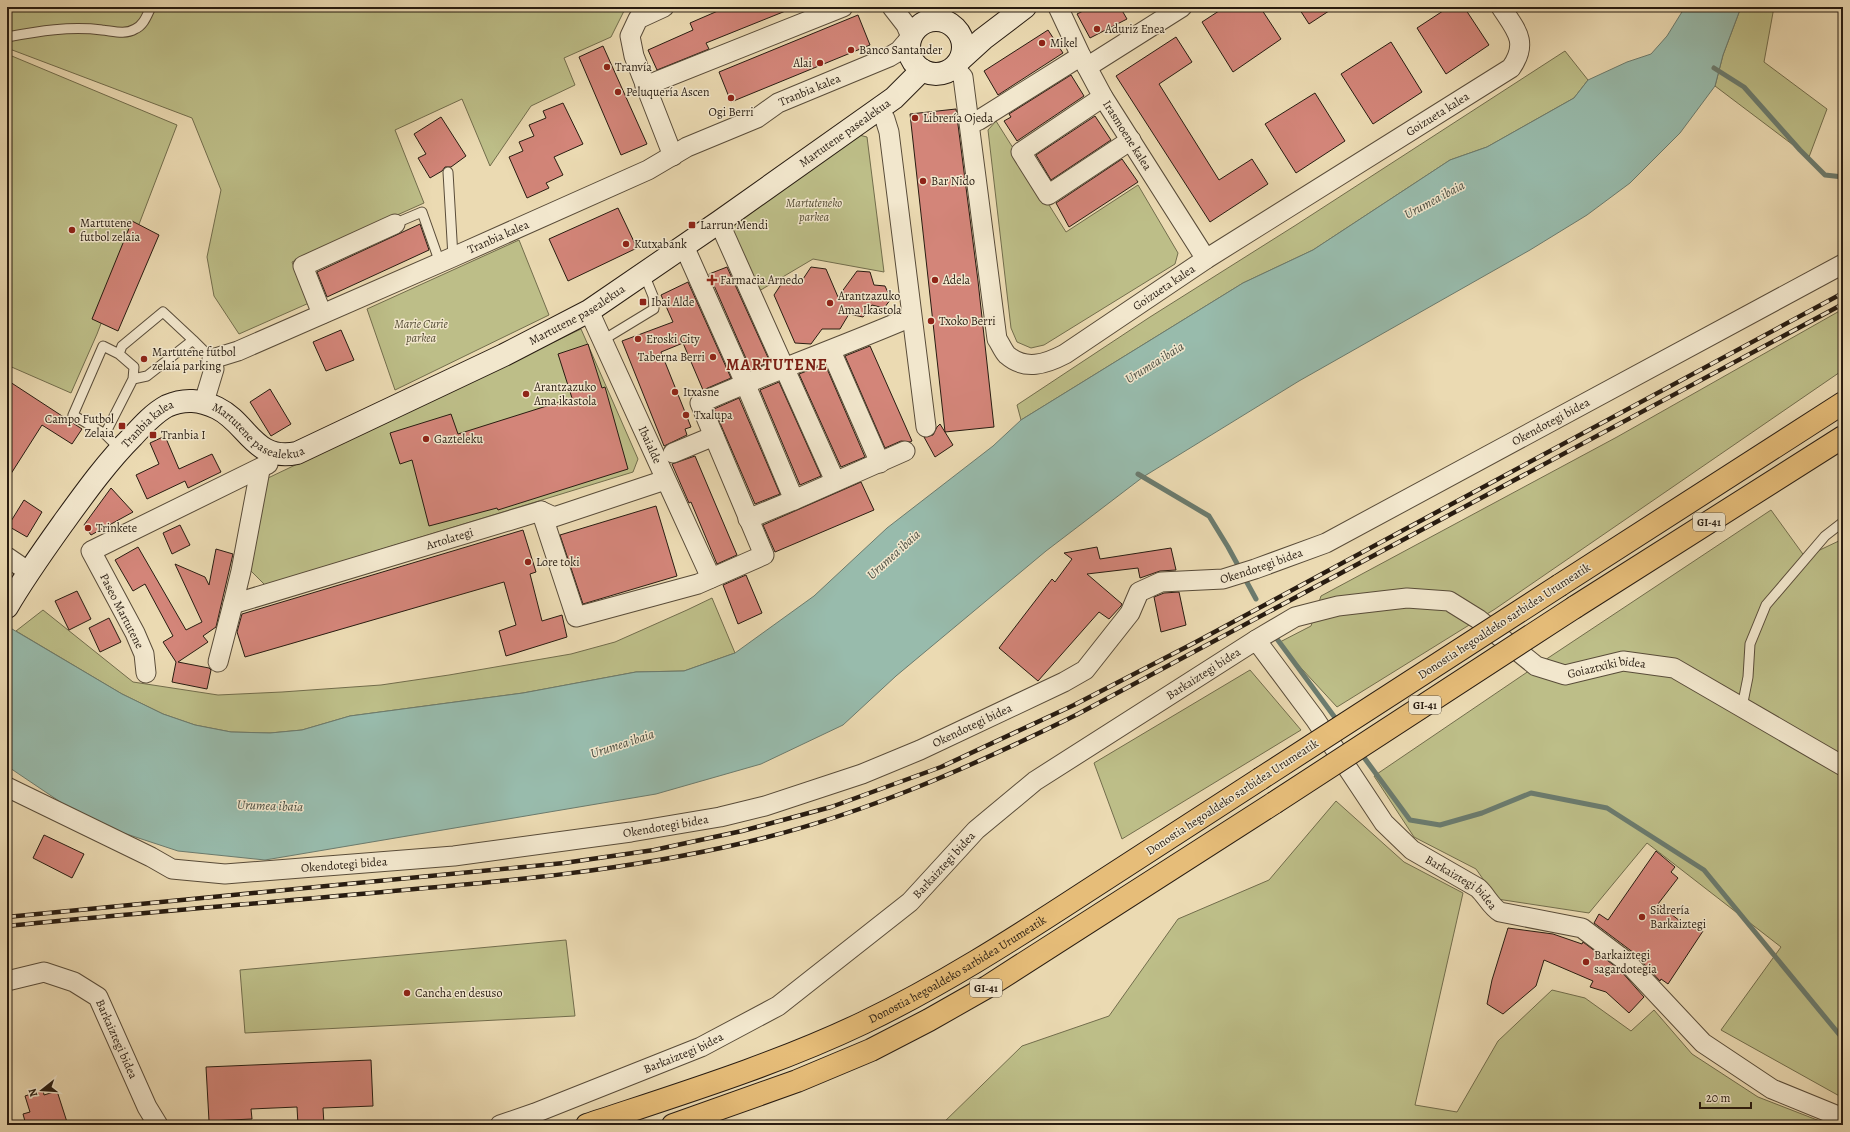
<svg xmlns="http://www.w3.org/2000/svg" width="1850" height="1132" font-family="Alegreya,serif">
<style>
.green{fill:#bdbe88;stroke:#726d4c}
.water{fill:#98bbac;stroke:#6b7b6e}
.lines{fill:none;stroke-linecap:round;stroke-linejoin:round}
.stream{stroke:#6b7b6e;stroke-width:5}
.building{fill:#d38579;stroke:#281c11}
.lane-casing{stroke:#594c39;stroke-width:11}
.street-casing{stroke:#594c39;stroke-width:21}
.secondary-casing{stroke:#281c11;stroke-width:24}
.highway-casing{stroke:#281c11;stroke-width:24}
.lane{stroke:#f2e7cd;stroke-width:9}
.street{stroke:#f2e7cd;stroke-width:19}
.secondary{stroke:#f2e7cd;stroke-width:22}
.highway{stroke:#e6bd79;stroke-width:22}
.rail-casing{stroke:#281c11;stroke-width:4.5}
.rail{stroke:#f2e7cd;stroke-width:3;stroke-dasharray:9;stroke-linecap:butt}
.highway-bridge-casing{stroke:#281c11;stroke-width:24;stroke-linecap:butt}
.highway-bridge{stroke:#e6bd79;stroke-width:22}
.poi-dot{fill:#8f2418;stroke:#f2e7cd;stroke-width:1.5}
.labels{text-anchor:middle;stroke-width:3;stroke-linejoin:round;paint-order:stroke}
.shield{fill:#f2e7cd;stroke:#655949;stroke-width:1}
.shield-label{font-size:11px;font-weight:bold;fill:#281c11}
.poi-label{font-size:12px;fill:#281c11;stroke:#f2e7cd;text-anchor:start}
.street-label{font-size:12px;fill:#281c11;stroke:#f2e7cd}
.park-label{font-size:12px;font-style:italic;fill:#554d35;stroke:#f2e7cd}
.water-label{font-size:13px;font-style:italic;fill:#4a4c40;stroke:#f2e7cd}
.district-label{font-size:16px;font-weight:bold;letter-spacing:1px;fill:#7a1f14;stroke:#f2e7cd}
</style>
<rect width="100%" height="100%" fill="#ebdab2"/>
<filter id="stains"><feTurbulence type="fractalNoise" baseFrequency=".005" numOctaves="4"/><feColorMatrix values="0 0 0 0 .2 0 0 0 0 .09 0 0 0 0 .02 0 0 0 .5 -.17"/></filter>
<radialGradient id="worn" r=".72"><stop offset=".6" stop-color="#630" stop-opacity="0"/><stop offset="1" stop-color="#630" stop-opacity=".3"/></radialGradient>
<path class="green" d="M7 7H630L625 9 611 37 564 58 575 85 531 106 490 166 462 99 395 130 424 203 292 262 309 303 239 334 214 296 207 257 221 190 192 118 7 48Z
M1741 7H1774L1764 62 1827 109 1809 157 1715 86 1723 55Z
M1565 51 1588 80 1574 98 1487 147 1450 160 1313 250 1243 283 1021 420 1017 405 1150 317 1296 225Z
M7 54 177 125 97 334 71 393 7 365Z
M996 121 1066 232 1138 185 1178 253 1175 264 1044 345 1031 348 1017 342 1011 328 988 130Z
M859 135 867 137 884 272 813 259 759 291 730 226Z
M519 240 549 315 395 390 367 309Z
M1843 309V370L1495 609 1337 707 1278 643 1311 626 1321 596 1617 437Z
M581 329 638 459 633 472 265 585 249 569 268 478Z
M1771 510 1805 557 1843 539V1098L1721 1030 1781 947 1647 843 1589 913 1497 899 1476 869 1414 837 1374 776 1545 660Z
M712 598 735 653 684 671 636 672 523 693 350 716 302 730 270 733 231 732 195 725 163 714 122 694 16 631 43 610 133 682 218 695 282 692 381 685 449 675 571 654 615 642 687 610Z
M1250 670 1301 730 1122 839 1094 763Z
M1336 801 1404 862 1463 893 1415 1105 1457 1112 1498 1041 1552 990 1585 998 1631 1031 1654 1010 1692 1054 1758 1097 1830 1125H941L1022 1046 1109 1016 1178 919 1269 880Z
M566 940 575 1016 245 1033 240 970Z"/>
<path class="water" d="M1685 7H1741L1723 55 1715 86 1680 133 1630 183 1587 215 1530 250 1299 381 1143 477 1046 551 896 676 843 725 761 764 656 794 265 860 178 851 90 822 7 766V626L122 694 163 714 195 725 231 732 270 733 302 730 350 716 523 693 636 672 684 671 735 653 814 596 887 528 993 446 1021 420 1243 283 1313 250 1450 160 1487 147 1574 98 1588 80 1627 62 1651 54 1667 36Z"/>
<g class="lines">
<path class="stream" d="M1714 68 1744 87 1800 150 1825 175 1843 177
M1138 474 1209 516 1228 547 1240 569
M1244 577 1256 599
M1277 639 1339 723
M1360 752 1410 820 1440 825 1482 813 1531 793 1607 808 1704 870 1843 1039"/>
</g>
<path class="building" d="M727 7 793 8 706 43 709 49 657 70 648 50 693 30 690 23Z
M1091 7H1120L1127 19 1090 38 1077 14Z
M1225 7H1260L1281 39 1233 72 1202 22Z
M1298 7H1335L1309 24Z
M1449 7H1464L1489 45 1446 74 1417 28Z
M858 15 870 45 731 102 719 72Z
M1048 30 1063 53 998 95 984 71Z
M1176 37 1192 62 1159 84 1219 180 1252 159 1268 184 1210 222 1116 76Z
M1391 42 1422 92 1373 124 1341 74Z
M603 46 647 144 621 155 579 57Z
M1071 75 1084 96 1017 141 1004 121 1011 117 1009 114Z
M1315 93 1345 141 1296 173 1265 124Z
M563 103 583 144 554 157 563 175 546 183 549 188 527 198 509 157 523 151 519 142 534 136 529 125 546 118 543 111Z
M956 109 978 281 994 427 945 432 910 114Z
M1095 116 1111 140 1051 180 1036 155Z
M441 117 466 156 451 167H445L442 171 430 178 418 158 426 154 414 134Z
M1122 159 1138 182 1069 227 1056 203Z
M618 208 637 248 568 281 549 239Z
M132 221 159 235 118 331 92 319Z
M420 224 429 250 327 297 317 272Z
M727 267 770 362 751 370 709 274Z
M811 267 826 269 838 297 857 271 870 272 874 285 885 286 891 299 884 308 872 305 863 317 849 314 840 329H822L811 344 795 343 774 295 784 280 801 282Z
M688 282 731 378 703 390 683 343 661 352 691 427 685 429 687 435 664 446 622 341 673 322 661 295Z
M341 330 354 360 326 371 313 342Z
M588 344 602 388 605 387 628 469 498 510 497 508 429 526 412 460 400 464 390 433 451 414 458 434 572 398 558 354Z
M870 346 912 441 910 442 901 441 885 448 845 356Z
M825 364 865 457 841 467 799 374Z
M7 380 82 429 72 444 42 425 7 480Z
M779 382 821 476 800 485 760 390Z
M270 389 291 424 271 436 250 402Z
M739 398 780 494 755 504 714 409Z
M940 424 953 445 935 457 924 437 933 435 937 427Z
M165 436 179 469 212 454 221 472 188 488 185 481 147 499 136 475 159 464 150 443Z
M695 456 737 555 717 564 691 502 689 503 672 464Z
M861 482 874 510 775 552 763 525Z
M111 488 133 512 91 535 84 525Z
M24 500 42 512 27 537 8 526Z
M656 506 677 576 583 604 560 535Z
M180 525 190 545 172 554 163 533Z
M523 530 536 572 530 574 542 621 562 615 567 637 506 656 499 631 516 625 504 582 245 657 237 632 242 614Z
M138 547 186 630 202 622 175 564 205 577 209 585 216 549 233 554 216 627 203 636 208 642 178 662 209 668 211 670 207 689 172 682 176 662 163 642 173 636 145 584 133 591 115 560Z
M1097 547 1100 559 1171 548 1176 570 1160 571 1140 578 1138 568 1087 574 1122 604 1121 606 1109 619 1099 612 1038 681 999 648 1052 579 1055 582 1072 559 1064 553Z
M746 575 762 613 738 624 723 585Z
M77 591 91 619 69 630 55 601Z
M1179 592 1186 625 1161 632 1154 597 1164 593Z
M109 618 121 642 100 652 89 628Z
M44 835 84 854 72 878 33 858Z
M1656 851 1675 867 1671 872 1678 878 1658 904 1689 928 1693 924 1703 931 1668 984 1661 979 1660 981 1634 953 1594 923 1599 914 1608 920Z
M1508 928 1553 934 1582 944 1583 942 1620 970 1644 997 1629 1013 1606 992 1590 987 1593 981 1544 960 1536 986 1503 1014 1487 1004 1492 980Z
M371 1060 373 1106 323 1108 324 1125H298L297 1107 251 1109 252 1119 209 1121 206 1067Z
M43 1090 44 1095 57 1091 67 1122 56 1125H26L23 1114 30 1112 25 1096Z"/>
<g class="lines">
<g class="lane-casing">
<path id="lane" d="M7 37C39 31 70 26 102 30 113 31 125 35 135 29 144 25 147 15 151 7
M448 172 453 257
M403 220 422 212 440 263
M603 340 654 309 653 296 644 274
M133 379 134 367 119 354 122 346 163 312 193 340
M105 434 73 415 103 346 119 354
M120 449 105 434 133 379 147 376 193 340 212 359
M1742 707 1748 677 1750 644 1766 605 1825 536 1843 522"/>
</g>
<g class="street-casing">
<g id="street">
<path d="M664 7 638 19 630 36 634 56 673 156"/>
<path id="s1" d="M1058 7 1081 56 1103 97 1206 259"/>
<path id="s2" d="M954 67 963 77 997 339C1000 343 1003 351 1007 355 1025 371 1046 364 1065 354L1206 259 1511 68C1529 42 1516 30 1501 7"/>
<path d="M1087 67 1182 7"/>
<path d="M645 86 843 7"/>
<path d="M1103 97 1021 152 1048 195 1131 140"/>
<path d="M878 109 885 119 889 132 926 427"/>
<path d="M970 124 979 120 1081 56"/>
<path d="M719 222 835 481"/>
<path d="M684 246 745 383 794 500 748 519"/>
<path id="s3" d="M589 311 711 578"/>
<path d="M322 314 303 266 395 224"/>
<path d="M831 351 880 463"/>
<path id="s4" d="M204 402 214 369 212 359 238 351 453 257 648 170 687 147 757 118 778 103 889 57 899 51 911 37 906 25 892 7"/>
<path d="M673 453 714 436"/>
<path id="s5" d="M260 470 241 571 233 604 541 511 554 517 665 480"/>
<path d="M794 500 905 451"/>
<path d="M541 511 576 617 698 584 764 555 700 403C770 372 841 347 911 317"/>
<path d="M7 557 29 572"/>
<path id="s6" d="M1256 640 1295 617 1338 606 1407 598 1449 601 1478 619 1536 666 1565 675 1623 661 1674 668 1843 766"/>
<path d="M218 662 233 604"/>
<path d="M146 673 144 654 135 633 91 551 268 464"/>
<path id="s7" d="M7 787 151 857 172 869 225 874 454 856 631 832 720 817 765 806 862 774 920 750 1064 682 1085 670 1130 613 1139 592 1161 582 1223 579 1255 569 1326 543 1843 264"/>
<path id="s8" d="M7 981 44 972 74 982 98 997 147 1107 158 1125"/>
<path id="s9" d="M500 1125 535 1113 701 1047 778 1006 910 902 976 830 1035 781 1256 640 1315 719 1384 823 1412 850 1478 888C1486 895 1491 907 1500 912L1582 928 1627 962 1703 1043 1772 1089 1843 1118"/>
</g>
</g>
<g class="secondary-casing">
<g id="secondary">
<circle cx="936" cy="47" r="27"/>
<path d="M961 59 983 39 1025 7"/>
<path id="s10" d="M7 607C25 576 46 547 66 519 87 490 108 461 133 436 143 425 154 413 167 406 185 398 200 400 217 408 248 423 254 462 297 453L504 355 589 311 719 222 894 98 922 70"/>
</g>
</g>
<g class="highway-casing">
<g id="highway">
<path d="M1560 585 1843 403"/>
<path d="M1575 607 1843 437"/>
<path id="s11" d="M587 1125C680 1094 775 1065 863 1023 940 986 1012 940 1084 893 1142 855 1201 817 1260 779"/>
<path d="M673 1125 797 1081 871 1050 929 1020 987 987 1274 803"/>
</g>
</g>
<use href="#lane" class="lane"/>
<use href="#street" class="street"/>
<use href="#secondary" class="secondary"/>
<use href="#highway" class="highway"/>
<g class="rail-casing">
<path id="rail" d="M7 917 564 863 654 850 742 831 831 807 941 767 1074 705 1194 643 1843 293
M7 926C135 913 264 903 393 891 510 881 628 870 743 843 861 816 971 767 1078 714L1843 304"/>
</g>
<use href="#rail" class="rail"/>
<g class="highway-bridge-casing">
<path id="highway-bridge" d="M1260 779 1560 585
M1274 803 1575 607"/>
</g>
<use href="#highway-bridge" class="highway-bridge"/>
</g>
<g class="poi-dot">
<circle cx="1097" cy="29" r="4"/>
<circle cx="1042" cy="43" r="4"/>
<circle cx="851" cy="50" r="4"/>
<circle cx="820" cy="63" r="4"/>
<circle cx="607" cy="67" r="4"/>
<circle cx="618" cy="92" r="4"/>
<circle cx="731" cy="98" r="4"/>
<circle cx="915" cy="118" r="4"/>
<circle cx="923" cy="181" r="4"/>
<rect x="688" y="221" width="8" height="8" rx="2"/>
<circle cx="72" cy="230" r="4"/>
<circle cx="626" cy="244" r="4"/>
<path d="M710 274h4v4h4v4h-4v4h-4v-4h-4v-4h4z"/>
<circle cx="935" cy="280" r="4"/>
<rect x="639" y="298" width="8" height="8" rx="2"/>
<circle cx="830" cy="303" r="4"/>
<circle cx="931" cy="321" r="4"/>
<circle cx="638" cy="339" r="4"/>
<circle cx="713" cy="357" r="4"/>
<circle cx="144" cy="359" r="4"/>
<circle cx="675" cy="392" r="4"/>
<circle cx="526" cy="394" r="4"/>
<circle cx="686" cy="415" r="4"/>
<rect x="118" y="422" width="8" height="8" rx="2"/>
<rect x="149" y="431" width="8" height="8" rx="2"/>
<circle cx="426" cy="439" r="4"/>
<circle cx="88" cy="528" r="4"/>
<circle cx="528" cy="562" r="4"/>
<circle cx="1642" cy="917" r="4"/>
<circle cx="1586" cy="962" r="4"/>
<circle cx="407" cy="993" r="4"/>
</g>
<g class="labels">
<g class="shield">
<rect x="1693" y="513" width="32" height="18" rx="3"/>
<rect x="1409" y="696" width="32" height="18" rx="3"/>
<rect x="970" y="979" width="32" height="18" rx="3"/>
</g>
<g class="shield-label">
<text x="1709" y="526">GI-41</text>
<text x="1425" y="709">GI-41</text>
<text x="986" y="992">GI-41</text>
</g>
<g class="poi-label">
<text x="1105" y="33">Aduriz Enea</text>
<text x="1050" y="47">Mikel</text>
<text x="859" y="54">Banco Santander</text>
<text x="812" y="67" text-anchor="end">Alai</text>
<text x="615" y="71">Tranvía</text>
<text x="626" y="96">Peluquería Ascen</text>
<text x="731" y="116" text-anchor="middle">Ogi Berri</text>
<text x="923" y="122">Librería Ojeda</text>
<text x="931" y="185">Bar Nido</text>
<text x="80" y="227">Martutene<tspan x="80" dy="14">futbol zelaia</tspan></text>
<text x="700" y="229">Larrun Mendi</text>
<text x="634" y="248">Kutxabank</text>
<text x="720" y="284">Farmacia Arnedo</text>
<text x="943" y="284">Adela</text>
<text x="838" y="300">Arantzazuko<tspan x="838" dy="14">Ama Ikastola</tspan></text>
<text x="651" y="306">Ibai Alde</text>
<text x="939" y="325">Txoko Berri</text>
<text x="646" y="343">Eroski City</text>
<text x="152" y="356">Martutene futbol<tspan x="152" dy="14">zelaia parking</tspan></text>
<text x="705" y="361" text-anchor="end">Taberna Berri</text>
<text x="534" y="391">Arantzazuko<tspan x="534" dy="14">Ama ikastola</tspan></text>
<text x="683" y="396">Itxasne</text>
<text x="694" y="419">Txalupa</text>
<text x="114" y="423" text-anchor="end">Campo Futbol<tspan x="114" dy="14">Zelaia</tspan></text>
<text x="161" y="439">Tranbia I</text>
<text x="434" y="443">Gazteleku</text>
<text x="96" y="532">Trinkete</text>
<text x="536" y="566">Lore toki</text>
<text x="1650" y="914">Sidrería<tspan x="1650" dy="14">Barkaiztegi</tspan></text>
<text x="1594" y="959">Barkaiztegi<tspan x="1594" dy="14">sagardotegia</tspan></text>
<text x="415" y="997">Cancha en desuso</text>
</g>
<g class="street-label">
<text dy="4" stroke="none"><textPath href="#s4" startOffset="701">Tranbia kalea</textPath></text>
<text dy="4" stroke="none"><textPath href="#s2" startOffset="802">Goizueta kalea</textPath></text>
<text dy="4" stroke="none"><textPath href="#s10" startOffset="1043">Martutene pasealekua</textPath></text>
<text dy="4" stroke="none"><textPath href="#s1" startOffset="146">Irasmoene kalea</textPath></text>
<text dy="4" stroke="none"><textPath href="#s4" startOffset="356">Tranbia kalea</textPath></text>
<text dy="4" stroke="none"><textPath href="#s2" startOffset="478">Goizueta kalea</textPath></text>
<text dy="4" stroke="none"><textPath href="#s10" startOffset="719">Martutene pasealekua</textPath></text>
<text dy="4" stroke="none"><textPath href="#s7" startOffset="1677">Okendotegi bidea</textPath></text>
<text dy="4" stroke="none"><textPath href="#s10" startOffset="360">Martutene pasealekua</textPath></text>
<text dy="4" stroke="none"><textPath href="#s10" startOffset="232">Tranbia kalea</textPath></text>
<text dy="4" stroke="none"><textPath href="#s3" startOffset="147">Ibaialde</textPath></text>
<text dy="4" stroke="none"><textPath href="#s5" startOffset="363">Artolategi</textPath></text>
<text dy="4" stroke="none"><textPath href="#s7" startOffset="1353">Okendotegi bidea</textPath></text>
<text transform="translate(122 611) rotate(63)" y="4">Paseo Martutene</text>
<text transform="translate(1504 621) rotate(-33)" y="4">Donostia hegoaldeko sarbidea Urumeatik</text>
<text dy="4" stroke="none"><textPath href="#s6" startOffset="383">Goiaztxiki bidea</textPath></text>
<text dy="4" stroke="none"><textPath href="#s9" startOffset="845">Barkaiztegi bidea</textPath></text>
<text dy="4" stroke="none"><textPath href="#s7" startOffset="1005">Okendotegi bidea</textPath></text>
<text transform="translate(1232 797) rotate(-33)" y="4">Donostia hegoaldeko sarbidea Urumeatik</text>
<text dy="4" stroke="none"><textPath href="#s7" startOffset="681">Okendotegi bidea</textPath></text>
<text dy="4" stroke="none"><textPath href="#s7" startOffset="357">Okendotegi bidea</textPath></text>
<text dy="4" stroke="none"><textPath href="#s9" startOffset="521">Barkaiztegi bidea</textPath></text>
<text dy="4" stroke="none"><textPath href="#s9" startOffset="1229">Barkaiztegi bidea</textPath></text>
<text dy="4" stroke="none"><textPath href="#s11" startOffset="403">Donostia hegoaldeko sarbidea Urumeatik</textPath></text>
<text dy="4" stroke="none"><textPath href="#s8" startOffset="144">Barkaiztegi bidea</textPath></text>
<text dy="4" stroke="none"><textPath href="#s9" startOffset="197">Barkaiztegi bidea</textPath></text>
</g>
<g class="park-label">
<text x="814" y="207">Martuteneko<tspan x="814" dy="14">parkea</tspan></text>
<text x="421" y="328">Marie Curie<tspan x="421" dy="14">parkea</tspan></text>
</g>
<g class="water-label">
<text transform="translate(1434 199) rotate(-28)" y="5">Urumea ibaia</text>
<text transform="translate(1154 362) rotate(-32)" y="5">Urumea ibaia</text>
<text transform="translate(893 554) rotate(-42)" y="5">Urumea ibaia</text>
<text transform="translate(622 743) rotate(-18)" y="5">Urumea ibaia</text>
<text transform="translate(270 805) rotate(2)" y="5">Urumea ibaia</text>
</g>
<g class="district-label">
<text x="777" y="370">MARTUTENE</text>
</g>
</g>
<rect width="1850" height="1132" fill="none" stroke="#ebdab2" stroke-width="24"/>
<rect x="8" y="8" width="1834" height="1116" fill="none" stroke="#281c11" stroke-width="2"/>
<rect x="12" y="12" width="1826" height="1108" fill="none" stroke="#281c11"/>
<g transform="translate(42 1090) rotate(253)" stroke="#f2e7cd" stroke-width="3" paint-order="stroke">
<path d="M0-3L7 15L0 10L-7 15Z" fill="#281c11"/>
<text y="-6" font-size="11" font-weight="bold" text-anchor="middle" fill="#281c11">N</text>
</g>
<path d="M1700 1102v6h51v-6" fill="none" stroke="#281c11" stroke-width="2"/>
<text x="1706" y="1102" font-size="12" fill="#281c11" stroke="#f2e7cd" stroke-width="3" paint-order="stroke">20 m</text>
<rect width="100%" height="100%" filter="url(#stains)"/>
<rect width="100%" height="100%" fill="url(#worn)"/>
</svg>
